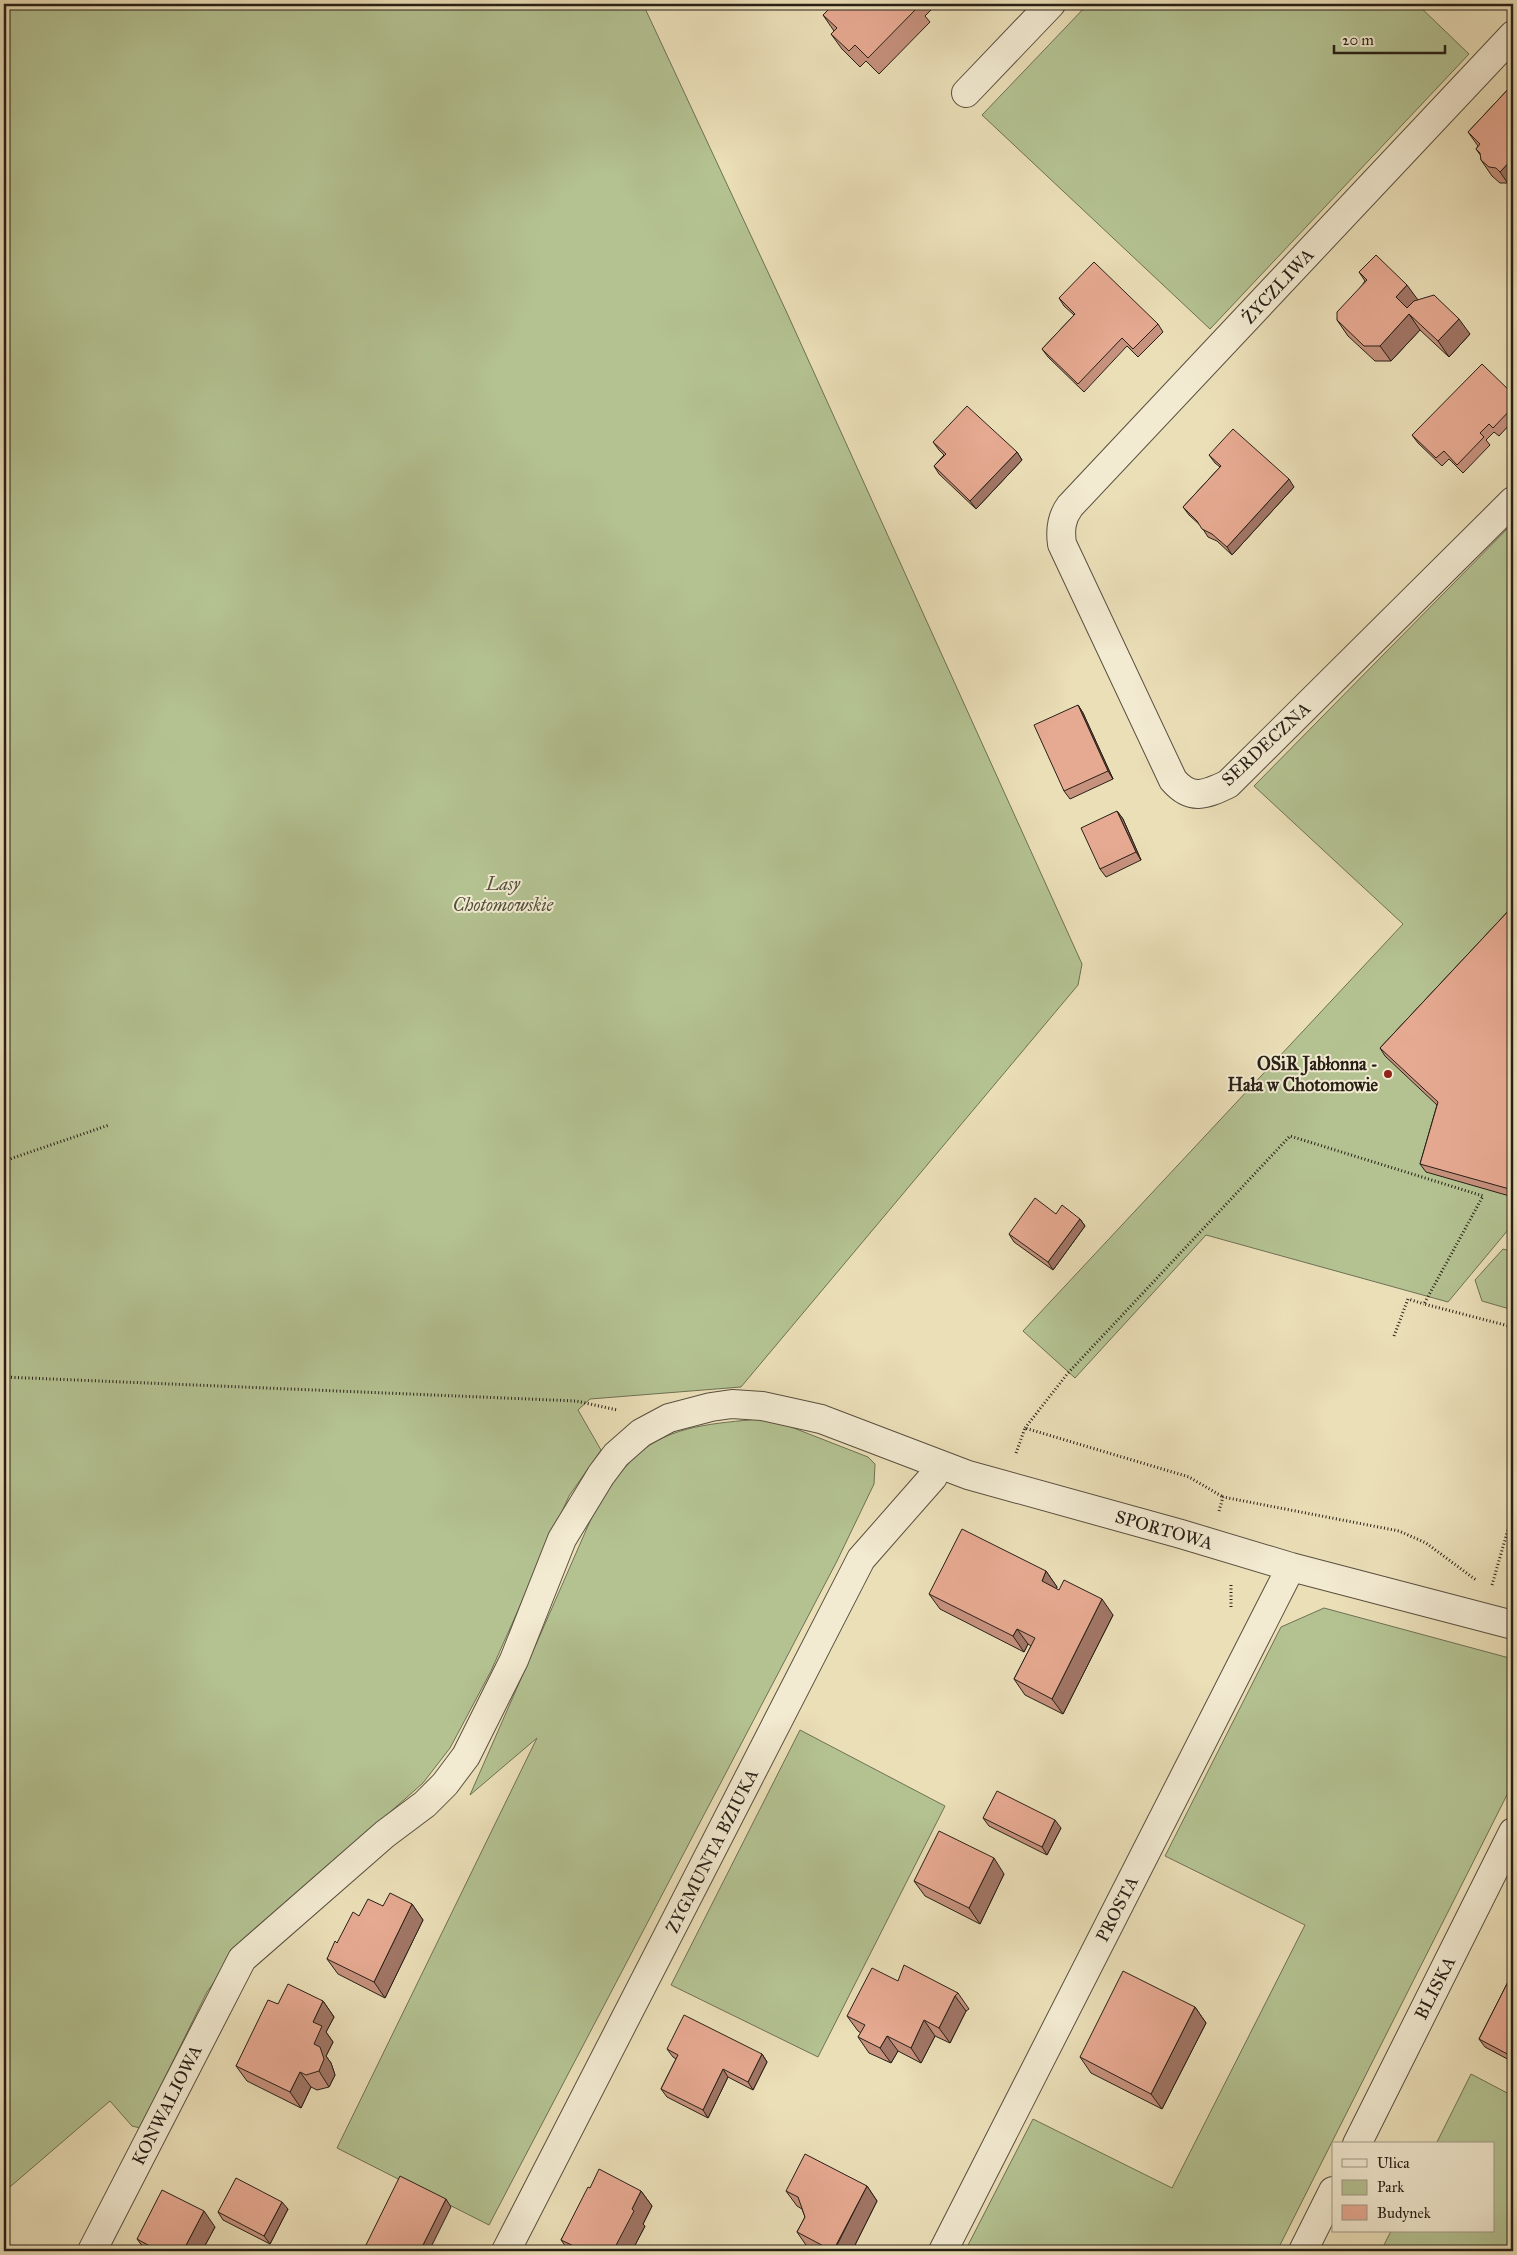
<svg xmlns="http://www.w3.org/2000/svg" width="1517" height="2255" font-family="'IM FELL Great Primer',serif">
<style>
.green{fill:#b4c292;stroke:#6e7154}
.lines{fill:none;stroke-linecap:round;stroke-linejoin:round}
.street-casing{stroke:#59503f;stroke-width:30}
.path{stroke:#282017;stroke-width:3;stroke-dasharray:1 2.5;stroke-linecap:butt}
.street{stroke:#f2ead1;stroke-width:28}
.wall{fill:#c6917d;stroke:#282017}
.shaded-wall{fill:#a17666;stroke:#282017}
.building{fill:#e6a991;stroke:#282017}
.poi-dot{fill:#8f2418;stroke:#f2ead1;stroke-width:2}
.labels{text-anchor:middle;stroke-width:4;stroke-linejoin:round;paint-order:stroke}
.street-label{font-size:18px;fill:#282017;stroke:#f2ead1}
.park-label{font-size:18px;font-style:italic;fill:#52513c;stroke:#f2ead1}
.poi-label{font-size:18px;font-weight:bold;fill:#282017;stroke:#f2ead1;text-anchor:end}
</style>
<rect width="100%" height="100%" fill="#ebdfb8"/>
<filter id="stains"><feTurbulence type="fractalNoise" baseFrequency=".004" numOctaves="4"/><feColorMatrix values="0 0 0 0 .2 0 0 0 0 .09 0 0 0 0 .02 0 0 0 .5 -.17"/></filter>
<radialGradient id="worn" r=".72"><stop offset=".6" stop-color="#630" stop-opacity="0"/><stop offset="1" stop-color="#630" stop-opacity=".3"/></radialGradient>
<path class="green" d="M4 4H643L787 313 1082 964 1078 985 741 1387 590 1399 578 1410 601 1450 569 1496 491 1671 450 1748 423 1783 242 1943 207 1992 140 2128 132 2126 110 2101 4 2192Z
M1088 4H1417L1469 54 1210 329 982 115Z
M1513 523V1224L1448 1302 1206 1235 1075 1378 1023 1331 1403 924 1254 786Z
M1503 1249 1513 1252V1310L1482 1301 1475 1280Z
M768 1418 868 1457 875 1464 874 1484 837 1561 489 2225 337 2148 537 1738 470 1795 598 1503C612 1485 625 1464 643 1450 677 1423 726 1423 768 1418Z
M1324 1608 1513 1659V1783L1277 2251H965L1033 2119 1172 2188 1305 1925 1165 1856 1281 1627Z
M800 1730 945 1806 818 2057 671 1985Z
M1471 2074 1513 2096V2251H1381L1391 2231H1493V2144H1436Z"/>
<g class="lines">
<g class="street-casing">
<path id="street" d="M1513 35 1070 506C1061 518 1060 530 1062 544L1173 780C1191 801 1205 795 1228 784L1513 501
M966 93 1051 4
M1357 2144 1513 1832
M92 2251 242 1959 385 1834 425 1804 445 1784 466 1756 514 1660 562 1539 601 1475 616 1455 641 1433 669 1418 711 1407 732 1404 762 1406 821 1419 968 1475 1181 1534 1291 1567 1513 1625
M506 2251 861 1559 933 1477 938 1465
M943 2251 1291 1567
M1303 2251 1333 2191"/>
</g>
<path class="path" d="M4 1161 109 1125
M1394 1336 1408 1299 1424 1304
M4 1377 576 1401 617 1410
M1025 1428 1068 1373 1290 1136 1483 1196 1424 1304 1513 1327
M1016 1453 1025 1428 1189 1477 1223 1497
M1219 1511 1223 1497 1399 1531 1426 1543 1476 1580
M1492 1585 1513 1512
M1231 1607V1584"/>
<use href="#street" class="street"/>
</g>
<path class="wall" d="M834 4H937L925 16 930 22 879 74 866 61 860 67 842 49 831 34 834 31 823 15Z
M1513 84V186L1511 188 1507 183H1500L1492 176 1481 160V156L1476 149 1478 146 1468 132Z
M1359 272 1418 300 1470 334 1449 357 1420 330 1391 361H1375L1348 336 1337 320 1365 281Z
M1059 298 1158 324 1163 332 1138 357 1127 346 1084 392 1048 357 1042 349 1074 315 1064 306Z
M1513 394V421L1499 436 1494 432 1486 440 1490 445 1463 473 1449 459 1442 466 1418 443 1412 435Z
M933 442 1017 452 1022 460 976 509 939 474 934 466 944 455 939 450Z
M1209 455 1294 487 1232 555 1217 541 1208 537 1201 526 1189 515 1183 507 1220 467 1215 463Z
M1078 705 1083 713 1113 779 1070 799 1064 791Z
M1117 811 1123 819 1141 860 1106 877 1100 869Z
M1513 906V1197L1426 1172 1420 1164 1437 1105 1385 1056 1380 1048Z
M1056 1214 1080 1219 1085 1226 1053 1270 1014 1242 1009 1234Z
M1046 1571 1057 1587 1056 1589 1113 1615 1063 1714 1025 1695 1014 1679 1031 1646 1028 1644 1024 1652 940 1609 929 1594Z
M983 1818 1061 1828 1047 1855 989 1826Z
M1004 1874 980 1924 925 1896 914 1881Z
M412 1904 423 1920 385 1998 338 1974 327 1959 337 1943 359 1916 383 1906Z
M1513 1972V2062L1485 2047 1479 2039Z
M898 1981 958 1993 969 2009 966 2011 950 2043 935 2036 921 2063 898 2051 891 2063 869 2053 858 2037 861 2033 858 2031 847 2016Z
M323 2001 334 2017 326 2032 333 2042 326 2056 331 2063 335 2075 329 2087 317 2090 311 2087 301 2108 247 2081 236 2066 278 2004Z
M1195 2007 1206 2023 1162 2109 1091 2073 1080 2057Z
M667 2049 762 2054 767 2062 753 2090 728 2077 708 2118 667 2097 661 2089 676 2059 673 2057Z
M867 2186 877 2201 852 2251H815L808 2248 797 2232 805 2217 802 2209 797 2206 786 2191Z
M590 2188 641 2191 652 2206 643 2224 645 2226 632 2251H569L561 2240Z
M288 2209 270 2244 223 2220 218 2212Z
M215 2227 202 2251H146L137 2239Z"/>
<path class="shaded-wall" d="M1513 158V186L1511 188 1500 172Z
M1407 285 1418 300 1407 312 1396 297Z
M1409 314 1420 330 1391 361 1380 346Z
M1459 319 1470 334 1449 357 1438 341Z
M1017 452 1022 460 976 509 970 501Z
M1289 479 1294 487 1232 555 1227 547Z
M1078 705 1083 713 1113 779 1108 771Z
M1117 811 1123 819 1141 860 1136 852Z
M1080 1219 1085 1226 1053 1270 1048 1262Z
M1046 1571 1057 1587 1053 1597 1042 1581Z
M1102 1599 1113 1615 1063 1714 1052 1699Z
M1017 1629 1028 1644 1024 1652 1013 1636Z
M1055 1820 1061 1828 1047 1855 1042 1847Z
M994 1858 1004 1874 980 1924 969 1908Z
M412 1904 423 1920 385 1998 374 1982Z
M955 1996 966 2011 950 2043 939 2028Z
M323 2001 334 2017 326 2032 333 2042 326 2056 331 2063 335 2075 329 2087 319 2071 314 2044 313 2022Z
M1195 2007 1206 2023 1162 2109 1151 2094Z
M924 2020 935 2036 921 2063 911 2048Z
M887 2036 898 2051 891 2063 880 2048Z
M762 2054 767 2062 753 2090 748 2082Z
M723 2069 728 2077 708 2118 703 2110Z
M300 2072 311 2087 301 2108 290 2092Z
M867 2186 877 2201 852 2251H834Z
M641 2191 652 2206 643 2224 645 2226 632 2251H613L632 2209Z
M446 2199 451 2207 429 2251H420Z
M282 2202 288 2209 270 2244 264 2236Z
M204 2211 215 2227 202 2251H183Z"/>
<path class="building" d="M834 4H916L919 6 868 58 855 45 849 51 831 34 837 28 823 15Z
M1513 84V158L1500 172 1496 168 1489 167 1481 160 1480 153 1476 149 1480 144 1468 132Z
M1376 255 1407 285 1396 297 1407 308 1414 301 1434 295 1459 319 1438 341 1409 314 1380 346H1364L1337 320V312L1367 280 1359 272Z
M1094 262 1158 324 1133 349 1122 338 1078 384 1042 349 1075 314 1059 298Z
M1482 364 1513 394V407L1493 428 1489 424 1480 433 1484 437 1457 465 1444 451 1436 458 1412 435Z
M967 406 1017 452 970 501 934 466 946 454 933 442Z
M1233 429 1289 479 1227 547 1212 534 1202 529 1197 521 1183 507 1221 466 1209 455Z
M1078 705 1108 771 1064 791 1034 725Z
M1117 811 1136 852 1100 869 1081 828Z
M1513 906V1190L1420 1164 1438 1102 1380 1048Z
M1035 1198 1056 1214 1062 1205 1080 1219 1048 1262 1009 1234Z
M962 1529 1046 1571 1042 1581 1059 1590 1064 1580 1102 1599 1052 1699 1014 1679 1035 1638 1017 1629 1013 1636 929 1594Z
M997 1791 1055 1820 1042 1847 983 1818Z
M939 1831 994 1858 969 1908 914 1881Z
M390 1893 412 1904 374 1982 327 1959 335 1941 337 1943 353 1912 359 1916 368 1899 383 1906Z
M904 1965 958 1993 955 1996 939 2028 924 2020 911 2048 887 2036 880 2048 858 2037 865 2025 847 2016 872 1968 898 1981Z
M1123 1971 1195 2007 1151 2094 1080 2057Z
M1513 1972V2057L1479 2039Z
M288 1984 323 2001 313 2022 322 2026 314 2044 320 2047 324 2059 319 2071 306 2075 300 2072 290 2092 236 2066 268 2000 278 2004Z
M684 2015 762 2054 748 2082 723 2069 703 2110 661 2089 678 2055 667 2049Z
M805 2154 867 2186 833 2251 797 2232 805 2217 798 2197 786 2191Z
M599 2169 641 2191 632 2209 634 2211 613 2251H584L561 2240 588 2187 590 2188Z
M400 2176 446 2199 420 2251H363Z
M236 2178 282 2202 264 2236 218 2212Z
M162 2190 204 2211 183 2251H159L137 2239Z"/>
<circle class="poi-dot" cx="1388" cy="1074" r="5"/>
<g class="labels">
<g class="street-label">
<text transform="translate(1278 286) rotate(-47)" y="6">ŻYCZLIWA</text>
<text transform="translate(1266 744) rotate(-43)" y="6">SERDECZNA</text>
<text transform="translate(1164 1530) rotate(16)" y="6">SPORTOWA</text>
<text transform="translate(712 1851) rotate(-63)" y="6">ZYGMUNTA BZIUKA</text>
<text transform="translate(1117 1909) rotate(-63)" y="6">PROSTA</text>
<text transform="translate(1435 1988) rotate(-63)" y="6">BLISKA</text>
<text transform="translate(167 2105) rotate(-63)" y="6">KONWALIOWA</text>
</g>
<g class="park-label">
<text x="503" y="890">Lasy<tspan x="503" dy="21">Chotomowskie</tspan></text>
</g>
<g class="poi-label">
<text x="1378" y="1070">OSiR Jabłonna -<tspan x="1378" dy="21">Hała w Chotomowie</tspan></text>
</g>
</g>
<rect width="1517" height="2255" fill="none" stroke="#ebdfb8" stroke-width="20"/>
<rect x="5" y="5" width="1507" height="2245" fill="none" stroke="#282017" stroke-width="2.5"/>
<rect x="10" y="10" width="1497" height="2235" fill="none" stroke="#282017"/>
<rect x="1332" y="2142" width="162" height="90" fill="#f2ead1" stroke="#a19987"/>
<rect x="1342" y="2159" width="25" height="8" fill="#f2ead1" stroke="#a19987"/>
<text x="1377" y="2168" font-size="15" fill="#282017">Ulica</text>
<rect x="1342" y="2180" width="25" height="15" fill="#b4c292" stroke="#a19987"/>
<text x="1377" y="2192" font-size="15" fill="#282017">Park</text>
<rect x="1342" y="2205" width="25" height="15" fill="#e6a991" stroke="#a19987"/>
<text x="1377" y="2218" font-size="15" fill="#282017">Budynek</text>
<path d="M1334 45v8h111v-8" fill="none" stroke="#282017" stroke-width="2.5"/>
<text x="1342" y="45" font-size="15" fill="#282017" stroke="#f2ead1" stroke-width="4" paint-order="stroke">20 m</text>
<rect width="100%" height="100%" filter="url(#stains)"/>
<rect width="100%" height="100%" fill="url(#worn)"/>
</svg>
